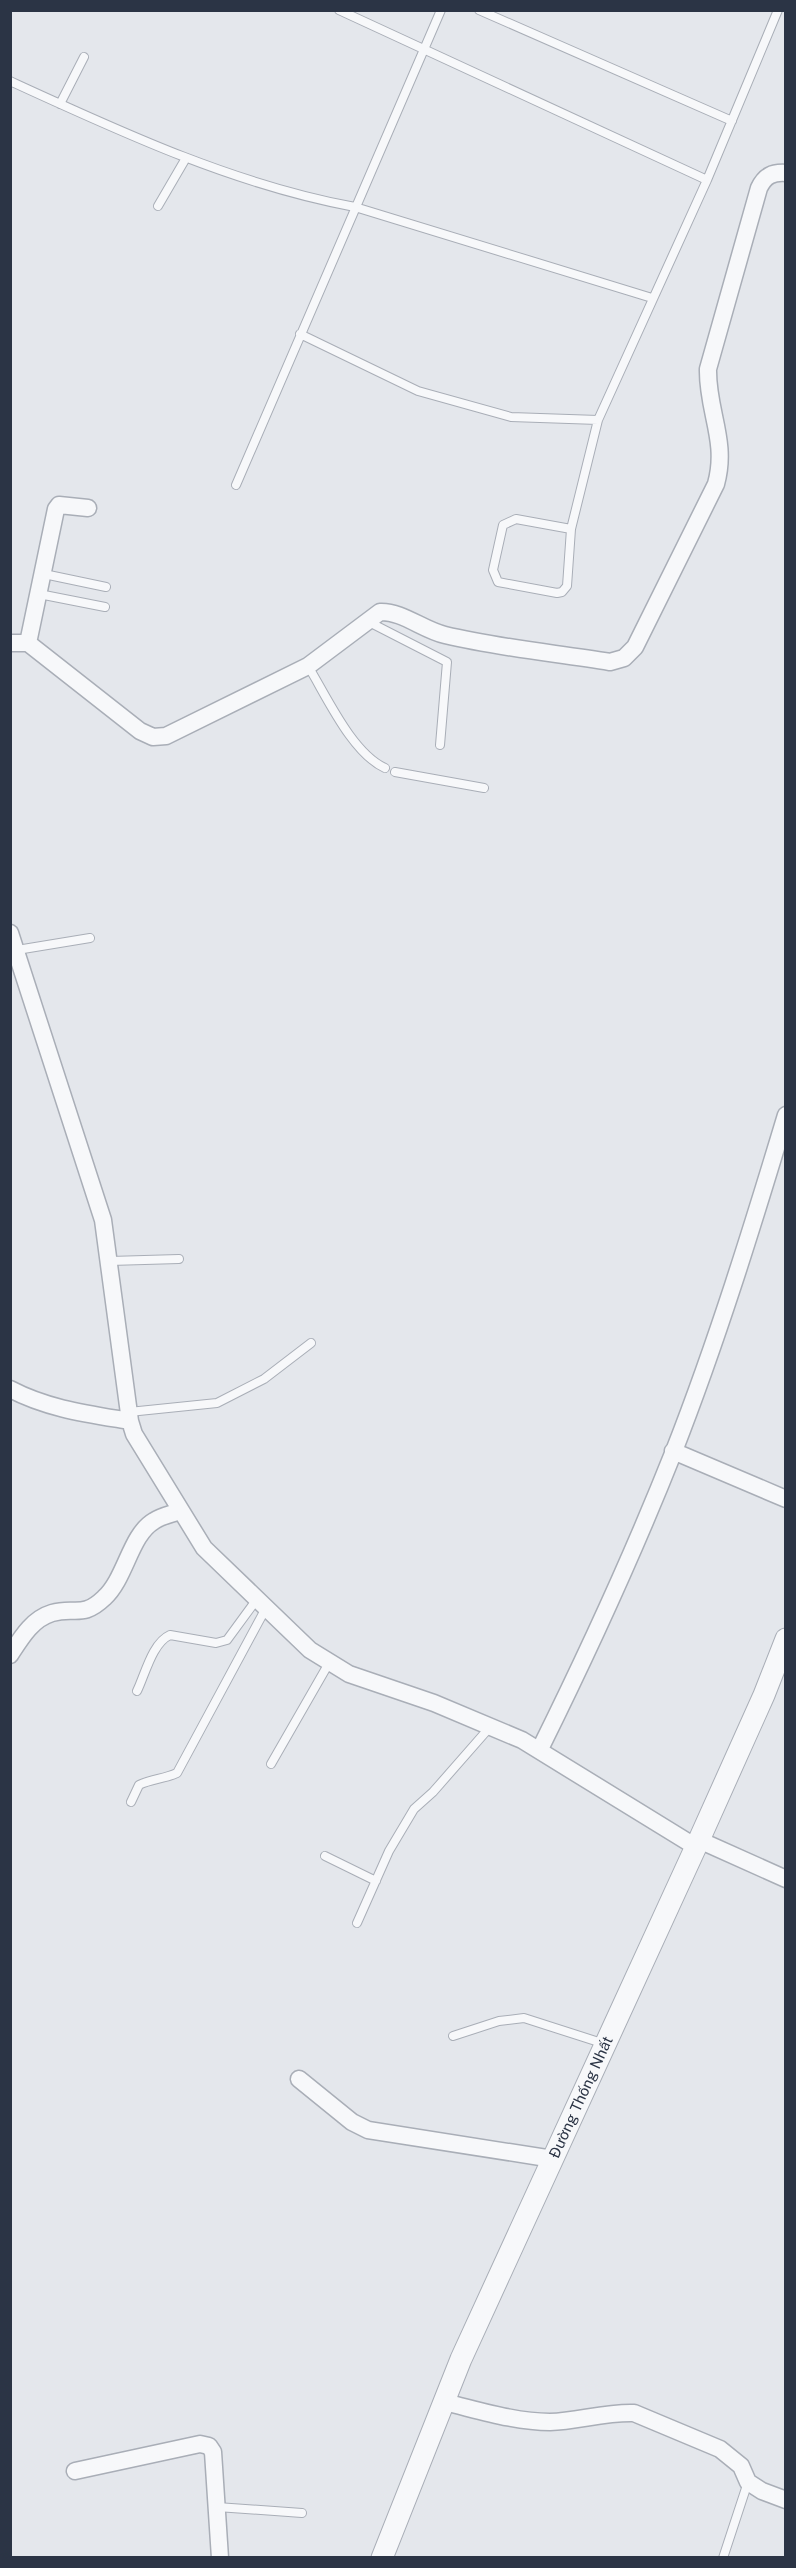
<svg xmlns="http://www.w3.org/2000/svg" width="796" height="2568" font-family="'Public Sans',sans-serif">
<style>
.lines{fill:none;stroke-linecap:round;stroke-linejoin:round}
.service-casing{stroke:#a9aeb7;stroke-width:10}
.minor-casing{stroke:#a9aeb7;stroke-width:19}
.tertiary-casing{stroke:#a9aeb7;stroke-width:23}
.service{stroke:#f7f8fa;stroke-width:8}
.minor{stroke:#f7f8fa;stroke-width:16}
.tertiary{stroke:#f7f8fa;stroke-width:21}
.labels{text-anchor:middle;stroke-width:5;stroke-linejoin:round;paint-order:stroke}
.street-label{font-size:15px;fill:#2b3445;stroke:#f4f6f9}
</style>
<rect width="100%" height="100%" fill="#e4e7ec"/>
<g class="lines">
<g class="service-casing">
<path id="service" d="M339 10 707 180
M479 10 732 121
M10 81C121 132 235 185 355 207L652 298
M60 104 84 57
M158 206 186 158
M300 334 418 391 511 417 598 420
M236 485 441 10
M571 529 516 519 503 525 493 570 498 582 557 593 562 592 567 586 571 529 598 420 707 180 778 10
M44 574 106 587
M39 594 105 607
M367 621 447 662 440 745
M308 666C327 697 352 753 385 768
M395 772 484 788
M17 950 90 938
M110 1261 179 1259
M129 1412 217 1403 264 1379 311 1343
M137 1691C145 1675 152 1643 170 1635L216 1643 227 1640 257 1599
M271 1764 329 1663
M131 1802 139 1785C151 1779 164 1779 177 1773L266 1608
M325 1856 376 1881
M357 1923 389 1851 414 1809 433 1792 490 1727
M453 2036 499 2021 524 2018 605 2044
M217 2507 302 2513
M723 2558 748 2482"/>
</g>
<g class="minor-casing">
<path id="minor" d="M10 643H28L140 731 153 737 166 736 308 666 380 612C402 611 423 630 445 635 499 648 555 653 610 662L624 658 635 647 716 484C728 441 707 411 708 369L759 188C765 176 772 172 786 173
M28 643 56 509 59 505 88 508
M10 933 103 1220 130 1421 134 1434 204 1548 310 1650 349 1674 434 1703 522 1740 696 1847
M10 1389C48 1409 88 1414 130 1421
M673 1451 786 1499
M10 1655C21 1638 32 1619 52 1613 75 1606 82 1619 104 1598 126 1578 130 1535 154 1521 161 1516 172 1514 180 1511
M540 1749C588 1652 634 1552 674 1451 717 1341 752 1228 786 1115
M699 1840 786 1879
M299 2079 352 2122 368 2130 553 2159
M444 2402C478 2410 515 2422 550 2422 578 2421 605 2412 634 2413L720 2449 741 2466 748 2482 762 2491 786 2500
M75 2471 200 2444 209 2446 213 2452 220 2558"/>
</g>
<g class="tertiary-casing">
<g id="tertiary">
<path id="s1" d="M382 2558 461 2359 699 1840 764 1695 786 1639"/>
</g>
</g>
<use href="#service" class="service"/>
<use href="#minor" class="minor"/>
<use href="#tertiary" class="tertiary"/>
</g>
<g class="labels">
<g class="street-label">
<text dy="5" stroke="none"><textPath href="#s1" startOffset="502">Đường Thống Nhất</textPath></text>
</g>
</g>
<rect width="796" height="2568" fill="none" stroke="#2b3445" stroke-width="24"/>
</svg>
